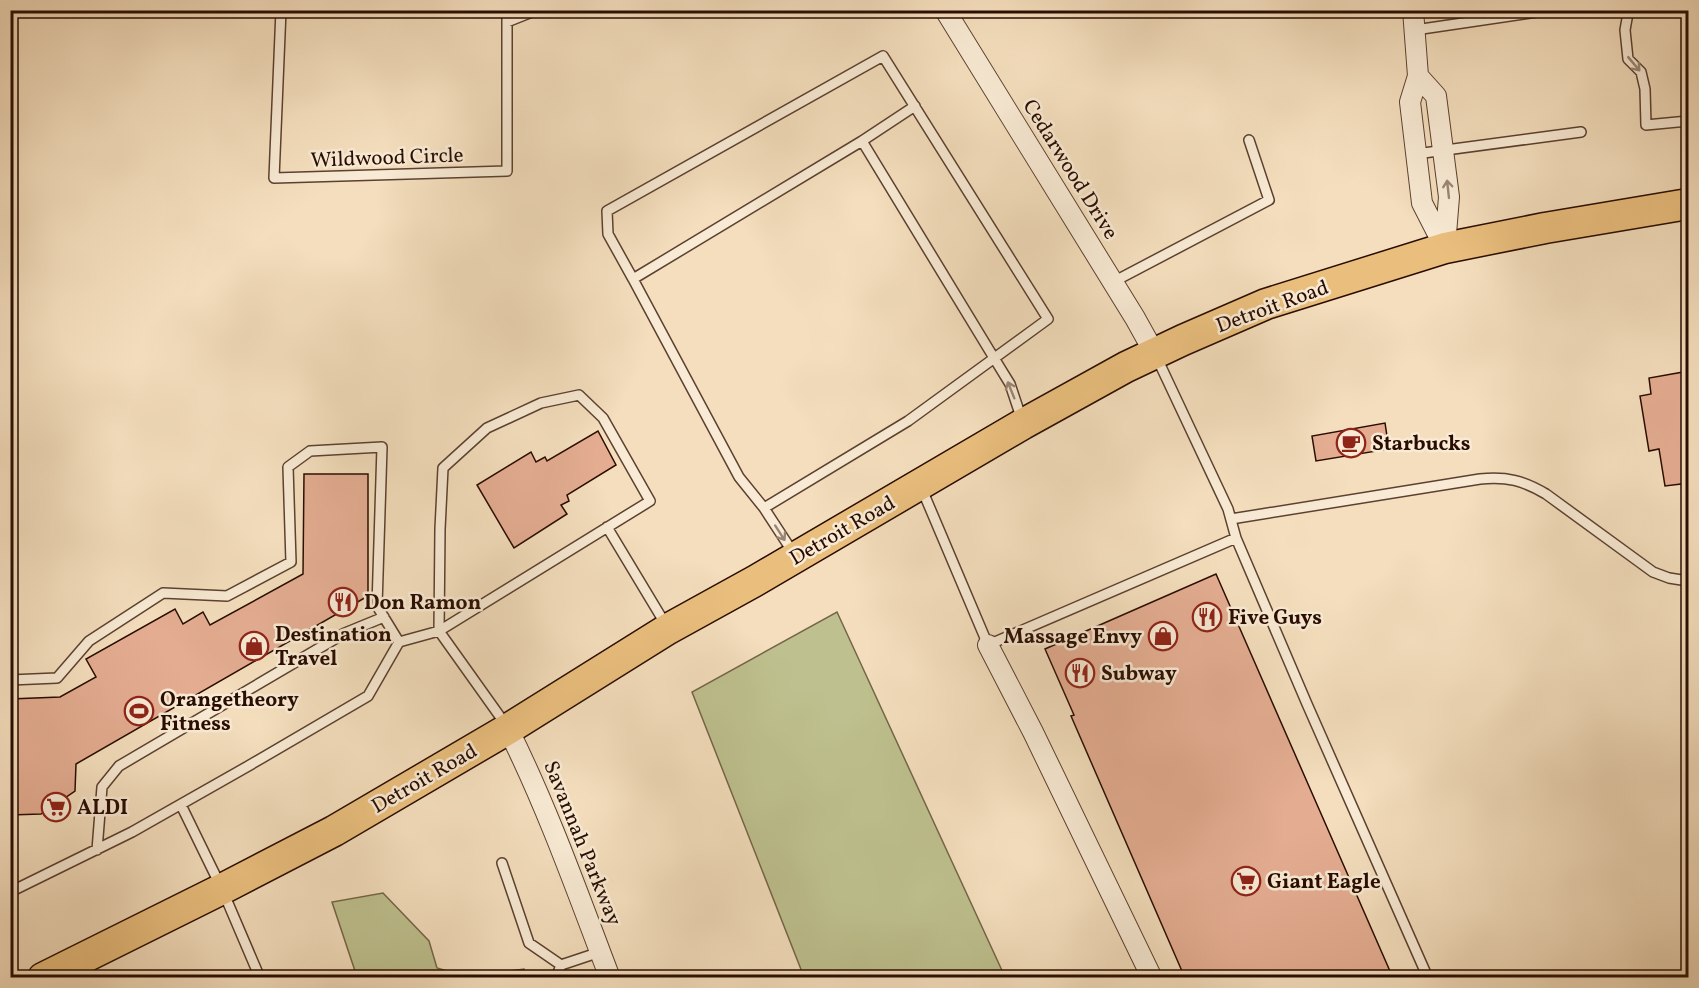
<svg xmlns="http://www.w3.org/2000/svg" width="1699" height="988" font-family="Vollkorn,serif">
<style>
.green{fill:#bec18f;stroke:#746648;stroke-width:1.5}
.building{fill:#e4ad92;stroke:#290c01;stroke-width:1.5}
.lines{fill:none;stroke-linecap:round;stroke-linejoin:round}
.service-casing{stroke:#5c4030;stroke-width:12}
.minor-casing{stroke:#5c4030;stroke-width:22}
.primary-casing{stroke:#290c01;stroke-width:33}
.service{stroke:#f8ead4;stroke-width:9}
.minor{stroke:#f8ead4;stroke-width:20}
.primary{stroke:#eabf7e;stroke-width:30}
.oneway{stroke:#9b8675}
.labels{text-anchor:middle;stroke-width:5;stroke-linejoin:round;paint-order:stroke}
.street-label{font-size:21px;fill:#290c01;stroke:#f8ead4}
.poi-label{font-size:21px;font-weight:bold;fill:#290c01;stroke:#f8ead4;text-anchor:start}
</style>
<rect width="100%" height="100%" fill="#f4debd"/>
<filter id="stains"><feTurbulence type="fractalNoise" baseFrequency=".00333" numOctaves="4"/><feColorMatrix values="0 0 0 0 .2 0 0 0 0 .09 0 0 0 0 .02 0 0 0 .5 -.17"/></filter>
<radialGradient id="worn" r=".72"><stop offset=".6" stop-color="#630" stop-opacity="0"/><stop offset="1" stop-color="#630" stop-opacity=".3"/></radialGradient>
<path class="green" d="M837 612 1005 977H804L692 692Z
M383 893 429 941 437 968 467 977 524 969 525 977H357L332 902Z"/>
<path class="building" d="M1689 371V483L1665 486 1659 449 1649 451 1640 396 1651 394 1649 378Z
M1385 423 1389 449 1316 461 1312 436Z
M598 431 616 465 567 495 569 501 561 505 567 514 514 548 477 485 531 452 536 462 545 457 547 461Z
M304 474H368V596L76 764 75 791 41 814 10 815V699L60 697 96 677 86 659 175 609 183 624 203 612 210 625 303 574Z
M1216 574 1308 784 1393 978H1185L1071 716 1074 715 1045 649Z"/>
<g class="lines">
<g class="service-casing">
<path id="service" d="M281 10 274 178 507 171V10
M1631 10 1628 13 1625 30 1628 59 1641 72 1645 89 1646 125 1688 121
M507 22 537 10
M1415 30 1551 10
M862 141 915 106
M1416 154 1581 132
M633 279 608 234 607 211 883 56 1048 319 908 421 764 508 739 477 633 279 862 141 994 358 1010 384 1022 420
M1113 282 1269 200 1249 140
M1156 356 1228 509 1236 538 1307 704 1428 978
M921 487 988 645 1236 538
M764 508 794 554
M1231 519 1480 479C1507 476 1524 481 1546 494L1653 572 1669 578 1688 581
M607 527 666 625
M10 680 57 678 89 641 163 593 227 596 291 562 288 467 310 451 382 447 377 606 399 642
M181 805 222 889 260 978
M97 850 102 787 119 766 345 633 384 617
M502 863 529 943 561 965 600 952
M10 892 132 832 250 765 368 696 399 642 439 631 650 501 603 418 579 395 541 403 487 428 443 468 440 529 439 631 506 725
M556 978 561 965"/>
</g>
<g class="minor-casing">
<path id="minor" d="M945 10 1135 318 1155 354
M1413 10 1418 76 1410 102 1422 203 1445 248
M1418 76 1436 96 1449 197 1445 246
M988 645 1033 732 1152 978
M508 729C548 809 578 894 610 978"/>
</g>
<g class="primary-casing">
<path id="primary" d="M43 978 222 889 334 831 508 729 668 629 755 581 1023 424 1126 367 1183 340 1266 304 1445 248 1545 228 1688 204"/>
</g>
<use href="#service" class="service"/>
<use href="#minor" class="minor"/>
<use href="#primary" class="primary"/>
</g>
<defs><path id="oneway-shaft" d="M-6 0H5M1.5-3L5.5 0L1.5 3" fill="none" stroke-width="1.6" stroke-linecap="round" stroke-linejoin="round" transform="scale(1.5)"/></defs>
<g class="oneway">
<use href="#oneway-shaft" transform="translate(1634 64) rotate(50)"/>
<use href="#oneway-shaft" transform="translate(1448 189) rotate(-96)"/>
<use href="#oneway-shaft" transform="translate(1011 390) rotate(-112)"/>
<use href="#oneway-shaft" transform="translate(780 533) rotate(57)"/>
</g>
<defs>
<g id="cafe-ring" transform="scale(1.5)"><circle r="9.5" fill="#f8ead4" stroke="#8f2418" stroke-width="1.5"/><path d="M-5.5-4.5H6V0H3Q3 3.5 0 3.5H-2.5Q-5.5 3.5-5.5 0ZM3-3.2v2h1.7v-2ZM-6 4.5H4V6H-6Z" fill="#8f2418"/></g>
<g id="restaurant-ring" transform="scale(1.5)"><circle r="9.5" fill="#f8ead4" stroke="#8f2418" stroke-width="1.5"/><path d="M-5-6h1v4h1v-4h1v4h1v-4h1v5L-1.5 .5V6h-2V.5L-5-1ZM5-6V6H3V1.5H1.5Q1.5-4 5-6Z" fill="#8f2418"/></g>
<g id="shop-ring" transform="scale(1.5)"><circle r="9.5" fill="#f8ead4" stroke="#8f2418" stroke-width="1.5"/><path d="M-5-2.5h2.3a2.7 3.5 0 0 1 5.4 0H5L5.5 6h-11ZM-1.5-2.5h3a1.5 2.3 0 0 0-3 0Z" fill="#8f2418"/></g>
<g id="stadium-ring" transform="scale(1.5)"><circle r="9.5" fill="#f8ead4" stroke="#8f2418" stroke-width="1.5"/><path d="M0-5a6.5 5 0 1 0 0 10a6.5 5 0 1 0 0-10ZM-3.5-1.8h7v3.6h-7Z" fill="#8f2418"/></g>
<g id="supermarket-ring" transform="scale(1.5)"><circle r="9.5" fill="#f8ead4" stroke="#8f2418" stroke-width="1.5"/><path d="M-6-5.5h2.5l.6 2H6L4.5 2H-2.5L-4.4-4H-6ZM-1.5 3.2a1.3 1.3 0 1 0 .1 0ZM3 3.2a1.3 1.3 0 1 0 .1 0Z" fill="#8f2418"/></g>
</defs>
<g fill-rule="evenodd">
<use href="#cafe-ring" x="1351" y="443"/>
<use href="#restaurant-ring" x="343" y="602"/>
<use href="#restaurant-ring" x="1207" y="617"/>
<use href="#shop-ring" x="1163" y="636"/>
<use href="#shop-ring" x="254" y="646"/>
<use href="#restaurant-ring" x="1080" y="673"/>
<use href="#stadium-ring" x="139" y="711"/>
<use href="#supermarket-ring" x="56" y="807"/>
<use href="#supermarket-ring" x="1246" y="881"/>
</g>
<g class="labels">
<g class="street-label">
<text transform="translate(387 157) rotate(-2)" y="7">Wildwood Circle</text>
<text transform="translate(1071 169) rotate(58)" y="7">Cedarwood Drive</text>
<text transform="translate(1272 306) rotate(-20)" y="7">Detroit Road</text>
<text transform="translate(842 530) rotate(-30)" y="7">Detroit Road</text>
<text transform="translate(424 778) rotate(-30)" y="7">Detroit Road</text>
<text transform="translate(583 843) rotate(68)" y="7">Savannah Parkway</text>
</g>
<g class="poi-label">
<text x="1372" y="450">Starbucks</text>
<text x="364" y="609">Don Ramon</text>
<text x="1228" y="624">Five Guys</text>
<text x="275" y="641">Destination<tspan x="275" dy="24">Travel</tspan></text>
<text x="1142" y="643" text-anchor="end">Massage Envy</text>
<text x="1101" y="680">Subway</text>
<text x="160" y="706">Orangetheory<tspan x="160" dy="24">Fitness</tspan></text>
<text x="77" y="814">ALDI</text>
<text x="1267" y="888">Giant Eagle</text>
</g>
</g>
<rect width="1699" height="988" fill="none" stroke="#f4debd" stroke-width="36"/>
<rect x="12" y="12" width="1675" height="964" fill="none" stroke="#290c01" stroke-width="3"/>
<rect x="18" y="18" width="1663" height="952" fill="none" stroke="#290c01" stroke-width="1.5"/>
<rect width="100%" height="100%" filter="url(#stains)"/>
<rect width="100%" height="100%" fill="url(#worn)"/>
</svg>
